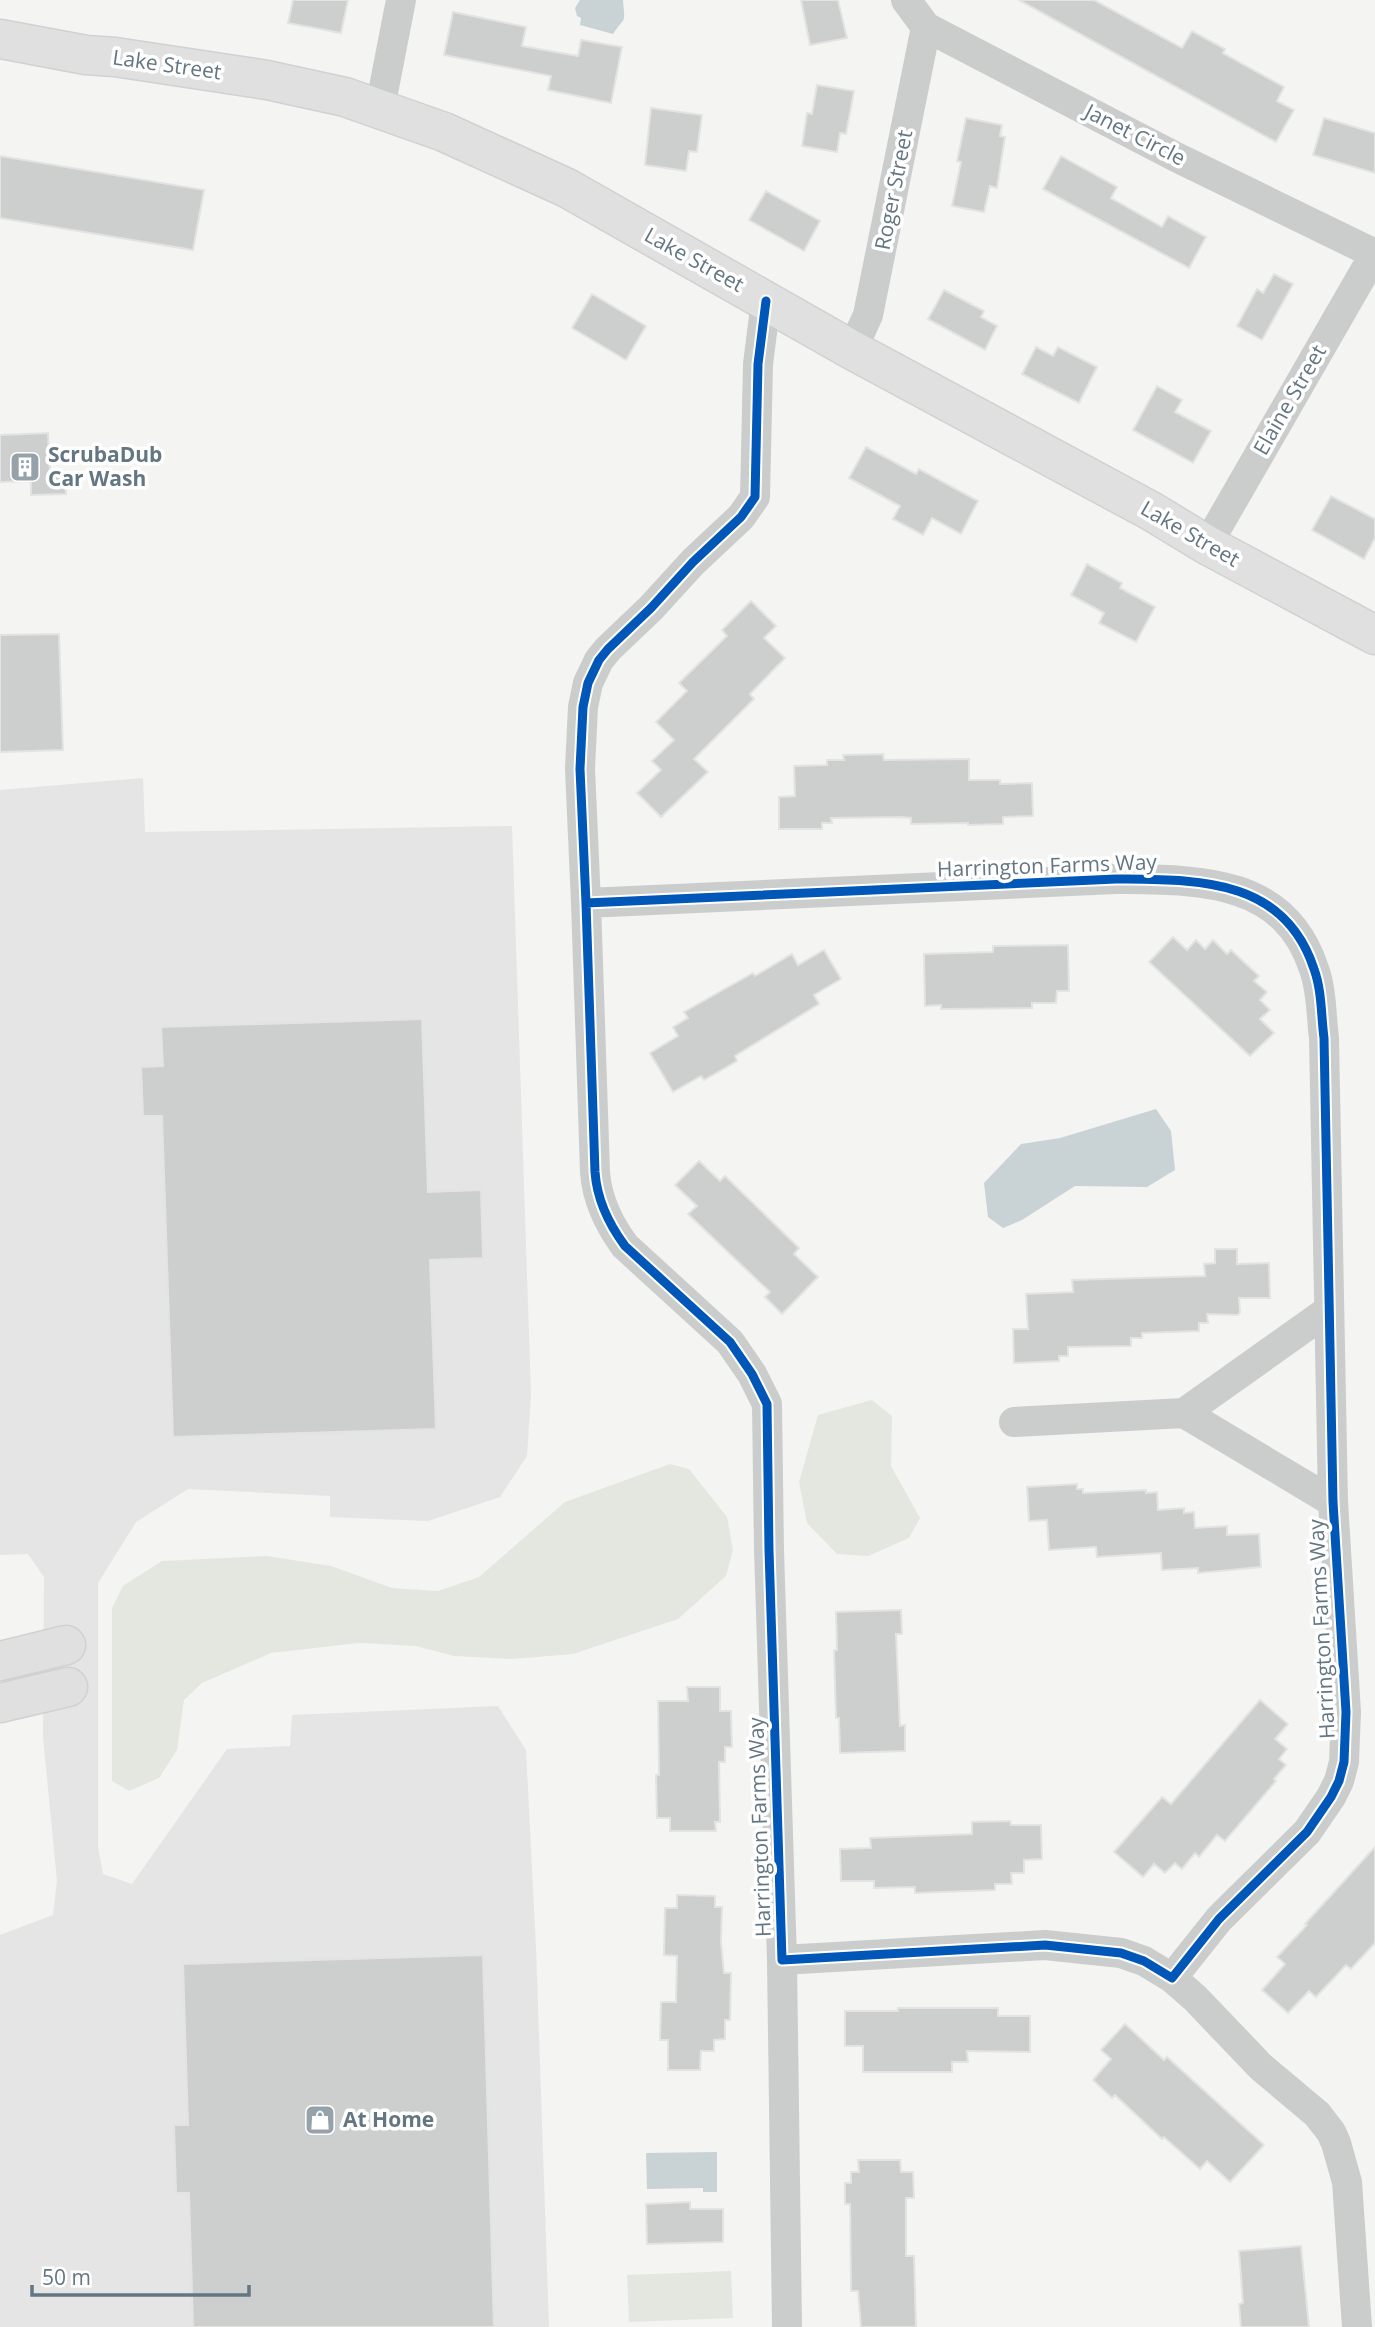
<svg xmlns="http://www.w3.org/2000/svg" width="1375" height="2327" font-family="'Open Sans',sans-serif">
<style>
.built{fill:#e4e5e4}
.green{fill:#e4e7e0}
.water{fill:#c9d3d5}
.building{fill:#cdcfce;stroke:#e3e3e2;stroke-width:2}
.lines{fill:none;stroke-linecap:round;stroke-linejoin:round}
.secondary-casing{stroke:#d0d2d2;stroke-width:41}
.highway-casing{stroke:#d0d1d1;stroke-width:41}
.street{stroke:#cbcdcd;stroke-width:30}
.secondary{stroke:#e0e0e0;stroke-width:38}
.highway{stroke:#e0e0e0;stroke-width:38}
.cycleway-casing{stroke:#fff;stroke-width:13}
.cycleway{stroke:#0057b8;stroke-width:9}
.labels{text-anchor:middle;stroke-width:7;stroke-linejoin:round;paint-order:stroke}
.street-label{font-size:21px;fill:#637682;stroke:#fff}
.poi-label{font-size:21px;font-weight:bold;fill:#637682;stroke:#fff;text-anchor:start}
</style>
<rect width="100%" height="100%" fill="#f4f4f2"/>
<path class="built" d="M143 778 145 832 512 826 531 1395 527 1456 500 1497 428 1521 330 1517V1496L188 1489 136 1522 98 1583V1847L103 1874 132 1884 227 1749 290 1746 292 1715 498 1706 526 1750 536 1948 549 2327H0V1935L53 1915 57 1881 43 1737 44 1577 28 1554 0 1555V790Z"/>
<path class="green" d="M872 1400 892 1416 891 1466 920 1518 909 1538 868 1556 837 1554 807 1523 799 1482 818 1415Z
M670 1464 689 1469 727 1517 733 1550 726 1576 678 1619 573 1654 512 1659 454 1656 416 1646 359 1643 271 1653 202 1683 184 1700 177 1750 159 1778 129 1791 112 1781V1608L123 1586 162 1561 267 1556 331 1566 392 1588 438 1591 479 1577 565 1502Z
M731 2271 733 2318 629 2322 627 2275Z"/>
<path class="water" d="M580 0H623C625 25 626 15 613 34L580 25 581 18 577 16 575 8Z
M1156 1109 1171 1131 1175 1170 1147 1187 1075 1186 1022 1220 1003 1228 988 1217 984 1183 1021 1144 1060 1138Z
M717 2152V2192H703V2188L647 2189 646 2153Z"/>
<path class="building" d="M293 0H348L341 33 288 23Z
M801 0H838L847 38 810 45Z
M1019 0H1094L1182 48 1192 31 1225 49 1223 53 1284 87 1277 101 1294 110 1276 142Z
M453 12 526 27 522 46 578 56 581 40 622 47 611 103 548 90 551 76 444 55Z
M817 85 854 91 846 134 840 133 837 152 802 146 807 113 812 114Z
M651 108 702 115 697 152 689 151 686 171 645 165Z
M966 118 1002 125 1000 136 1005 137 997 188 990 186 984 212 952 206 961 162 957 161Z
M1324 118 1375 133V173L1313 155Z
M0 156 204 190 193 250 0 218Z
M1061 156 1117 187 1111 198 1162 227 1168 216 1206 237 1189 268 1043 189Z
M766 191 820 221 804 251 749 220Z
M1274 274 1293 284 1262 340 1237 326 1257 289 1263 293Z
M944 290 984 311 981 317 997 326 985 350 928 319Z
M592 294 646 326 626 360 572 328Z
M1036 347 1053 356 1058 347 1097 367 1079 403 1022 374Z
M1157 386 1182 400 1175 412 1211 431 1193 463 1133 430Z
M48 433 50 472H65L66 494 31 495V481L0 482V435Z
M866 447 916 474 919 469 978 501 961 534 932 518 923 535 893 519 900 506 849 478Z
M1331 496 1375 519V538L1364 559 1312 530Z
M1087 564 1122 583 1120 588 1155 607 1136 642 1099 623 1104 613 1071 595Z
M751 601 776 626 764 638 785 658 750 694 754 699 694 759 708 772 661 817 637 793 661 770 652 761 674 740 656 722 687 691 679 683 727 636 722 630Z
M59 634 63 750 0 752V635Z
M883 754 884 760 969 759V780H1000V784L1032 783 1033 816 1003 817V824L968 825V823L911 824V818L901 817 831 818 832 823H822V829H779V797L795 796 794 766 827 765V760H844L843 755Z
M1173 937 1187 950 1196 940 1205 949 1213 940 1227 954 1231 950 1259 976 1254 981 1267 992 1260 1000 1270 1010 1260 1019 1274 1033 1250 1056 1149 962Z
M1068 945 1069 991H1057L1056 1003H1032V1008L941 1009V1005L925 1006 924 954 993 952V946Z
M824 950 841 979 814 995 819 1004 735 1056 737 1061 704 1080 701 1076 673 1092 650 1053 678 1036 673 1027 688 1018 684 1012 753 973 755 976 792 954 798 965Z
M422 1019 428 1192 481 1190 483 1258 430 1260 436 1429 173 1437 162 1116H143L141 1067 163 1066 161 1027Z
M699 1161 720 1181 725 1176 799 1248 794 1254 818 1277 782 1314 765 1297 770 1292 688 1214 697 1206 675 1185Z
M1215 1249H1237V1264L1269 1263 1270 1298H1239L1240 1312 1238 1315 1207 1314 1208 1323H1199V1331L1142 1333V1338H1131V1346L1068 1347V1356H1059V1361L1014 1363 1013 1329H1028L1026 1294 1073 1292 1072 1280 1205 1276 1204 1264 1215 1263Z
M1077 1484V1489H1083V1493L1146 1490V1493L1157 1492 1158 1510 1184 1508V1513L1194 1512 1195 1528 1227 1526V1535L1259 1534 1261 1567 1198 1573V1568L1162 1570 1161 1553 1097 1557 1096 1547 1049 1550 1047 1520 1029 1521 1027 1487Z
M901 1610 902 1634H896L900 1726 905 1725V1751L840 1753 839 1718H836L834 1650H837L836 1612Z
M687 1687H720V1711H731L732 1747H725V1762H719L720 1822H715L716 1831H670V1818H657L656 1775H659L658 1701H688Z
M1260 1700 1288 1724 1275 1739 1287 1749 1279 1759 1286 1765 1274 1779 1276 1781 1225 1841 1217 1835 1199 1857 1195 1853 1182 1869 1175 1863 1165 1873 1154 1864 1143 1877 1114 1852 1162 1797 1171 1804Z
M1010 1821 1011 1825H1041L1042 1859 1024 1860V1873H1011L1012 1884H995V1890L915 1893V1887L874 1888V1881H841L840 1849 871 1848 870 1838 972 1834V1822Z
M1375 1847V1943L1351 1969 1346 1965 1316 1997 1309 1991 1288 2013 1262 1990 1285 1964 1277 1957 1307 1925 1305 1924Z
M677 1895 715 1896V1907H722L721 1942 724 1973H731L730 2020H725V2039L714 2040V2051H701L700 2070H668V2040H660L661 2002H676L677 1956 664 1955 665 1908H677Z
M483 1955 494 2327H193L189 2193H176L174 2125H188L183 1964Z
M898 2008H998V2016H1030V2052L967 2051 968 2062H952V2072H863V2046H845V2011H898Z
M1125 2024 1164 2060 1167 2057 1264 2145 1230 2182 1207 2161 1200 2169 1164 2137 1162 2139 1115 2095 1112 2098 1093 2080 1111 2059 1101 2050Z
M858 2160H900L901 2172H913L914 2198H906V2256H914L916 2327H861L858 2291H851L850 2204H845V2183H851V2172H859Z
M690 2202V2209H723V2242L647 2244 646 2204Z
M1301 2246 1309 2327H1241L1239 2304 1243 2303 1239 2251Z"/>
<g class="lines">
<g class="secondary-casing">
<path id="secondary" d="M0 39 86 55 115 57 267 80 345 97 444 132 567 188 852 350 1151 511 1207 545 1375 635"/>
</g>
<g class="highway-casing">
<path id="highway" d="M0 1661 66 1645
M0 1703 68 1687"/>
</g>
<path class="street" d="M906 0 926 27 1176 157 1375 254
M380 108 401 0
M852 350 868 315 926 27
M1207 545 1374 255
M586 903 595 1172C597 1200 608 1223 625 1246L730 1342 752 1374 767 1404 769 1550 782 1960 1045 1945 1121 1953 1144 1961 1172 1978 1219 1919 1307 1832 1331 1797 1339 1781 1344 1762 1346 1712 1333 1502 1324 1038C1321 1015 1322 991 1314 969 1284 877 1197 880 1116 879L586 903 580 769 583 707 588 683 599 660 608 649 651 608 693 562 741 517 755 497 758 364 766 301
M1184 1413 1333 1502
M1014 1422 1184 1413 1329 1310
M782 1960 787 2327
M1172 1978 1195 1998 1261 2067 1317 2114 1331 2132 1336 2143 1347 2182 1357 2327"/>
<use href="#secondary" class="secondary"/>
<use href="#highway" class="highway"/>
<g class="cycleway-casing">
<path id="cycleway" d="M586 903 595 1172C597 1200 608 1223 625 1246L730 1342 752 1374 767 1404 769 1550 782 1960 1045 1945 1121 1953 1144 1961 1172 1978 1219 1919 1307 1832 1331 1797 1339 1781 1344 1762 1346 1712 1333 1502 1324 1038C1321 1015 1322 991 1314 969 1284 877 1197 880 1116 879L586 903 580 769 583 707 588 683 599 660 608 649 651 608 693 562 741 517 755 497 758 364 766 301"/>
</g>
<use href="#cycleway" class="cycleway"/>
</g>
<defs>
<g id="building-square" transform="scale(1.575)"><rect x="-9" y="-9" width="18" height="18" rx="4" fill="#96a2a9" stroke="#fff"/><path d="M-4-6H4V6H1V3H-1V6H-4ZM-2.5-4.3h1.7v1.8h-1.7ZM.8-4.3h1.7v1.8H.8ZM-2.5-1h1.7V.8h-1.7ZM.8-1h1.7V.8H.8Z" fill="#fff"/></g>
<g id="shop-square" transform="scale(1.575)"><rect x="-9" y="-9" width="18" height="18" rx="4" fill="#96a2a9" stroke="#fff"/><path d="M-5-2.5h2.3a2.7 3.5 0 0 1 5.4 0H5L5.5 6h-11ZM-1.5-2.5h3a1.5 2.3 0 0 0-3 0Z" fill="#fff"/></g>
</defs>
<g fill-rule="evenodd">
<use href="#building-square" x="25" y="467"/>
<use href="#shop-square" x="320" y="2120"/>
</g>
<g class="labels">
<g class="street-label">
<text transform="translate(167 65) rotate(8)" y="7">Lake Street</text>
<text transform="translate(1135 135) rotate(27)" y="7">Janet Circle</text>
<text transform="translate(894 190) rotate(-79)" y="7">Roger Street</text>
<text transform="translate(694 260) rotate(29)" y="7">Lake Street</text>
<text transform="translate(1290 400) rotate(-60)" y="7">Elaine Street</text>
<text transform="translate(1190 534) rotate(30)" y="7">Lake Street</text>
<text transform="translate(1047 866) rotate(-2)" y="7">Harrington Farms Way</text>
<text transform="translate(1322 1629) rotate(-93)" y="7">Harrington Farms Way</text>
<text transform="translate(760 1827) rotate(-92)" y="7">Harrington Farms Way</text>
</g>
<g class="poi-label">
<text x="48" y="462">ScrubaDub<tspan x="48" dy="24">Car Wash</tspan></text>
<text x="343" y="2127">At Home</text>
</g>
</g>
<path d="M32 2285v10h217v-10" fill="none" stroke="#637682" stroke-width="3.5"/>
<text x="42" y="2285" font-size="21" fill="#637682" stroke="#ffffff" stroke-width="5" paint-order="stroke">50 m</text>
</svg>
